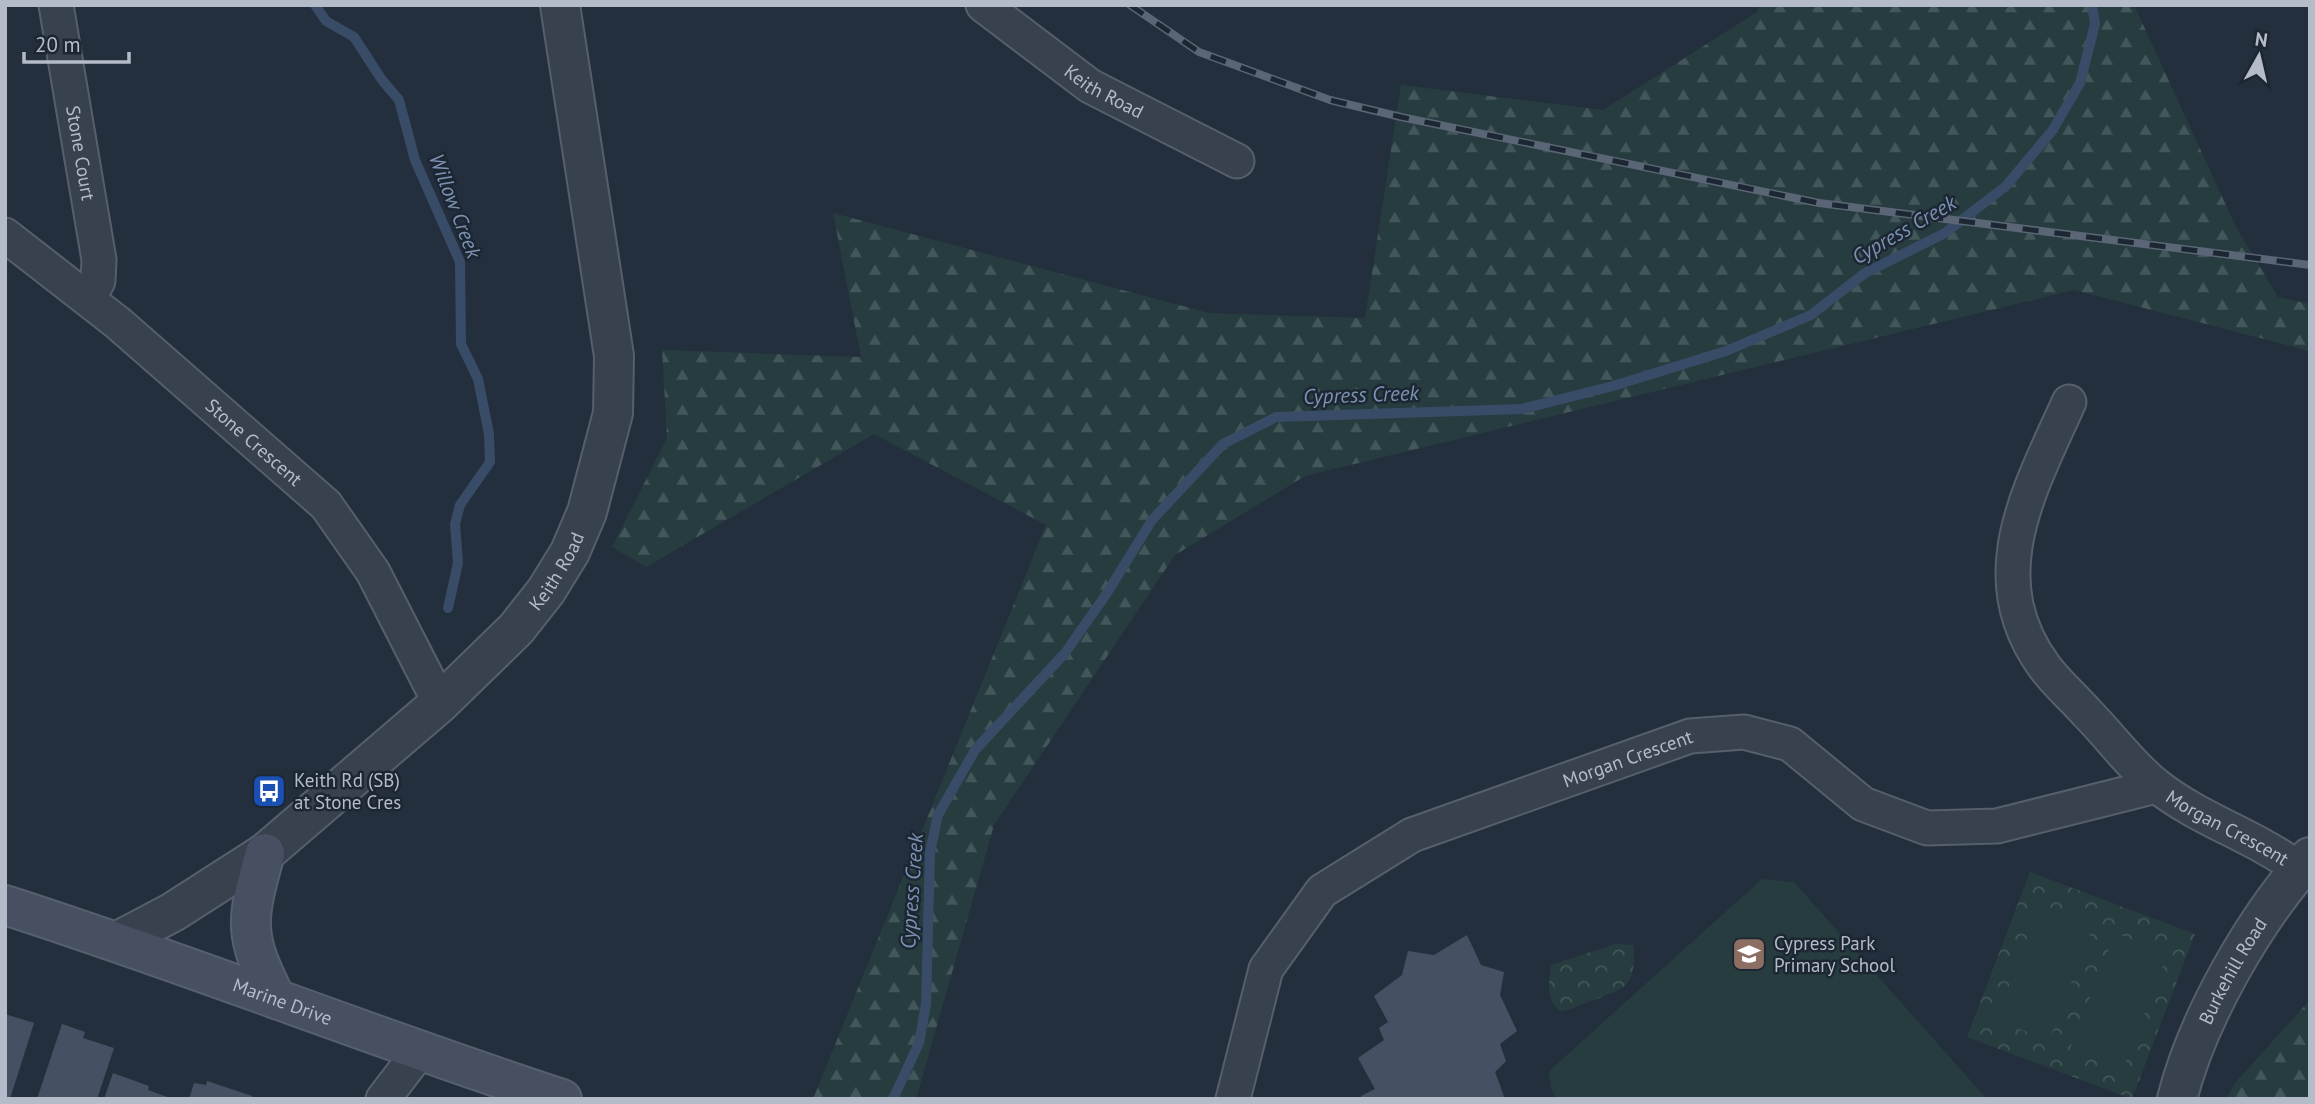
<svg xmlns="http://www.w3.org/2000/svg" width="2315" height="1104" font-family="'PT Sans',sans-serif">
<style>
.forest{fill:url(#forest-firs)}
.park{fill:url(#park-crowns)}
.pitch{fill:#263c3f}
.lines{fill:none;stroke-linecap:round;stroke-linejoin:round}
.stream{stroke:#394c67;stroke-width:10}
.building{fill:#455162}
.minor-casing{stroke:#565f6c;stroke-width:37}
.tertiary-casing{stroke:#565f6c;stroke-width:42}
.secondary-casing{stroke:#565f6c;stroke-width:42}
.minor{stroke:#38414e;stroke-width:33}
.tertiary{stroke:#38414e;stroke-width:38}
.secondary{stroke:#465061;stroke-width:38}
.rail-casing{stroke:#5a6575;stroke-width:8}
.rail{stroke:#1d2633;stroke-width:5;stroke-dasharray:16;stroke-linecap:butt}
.labels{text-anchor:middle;stroke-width:5;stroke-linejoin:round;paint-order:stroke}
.street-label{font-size:19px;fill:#b4bcc9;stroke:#1d2633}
.poi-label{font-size:19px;fill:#b4bcc9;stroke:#1d2633;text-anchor:start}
.water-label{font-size:21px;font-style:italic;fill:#7c92b1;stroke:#1d2633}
</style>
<defs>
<pattern id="forest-firs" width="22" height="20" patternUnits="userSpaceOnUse" patternTransform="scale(1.75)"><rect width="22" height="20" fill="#263c3f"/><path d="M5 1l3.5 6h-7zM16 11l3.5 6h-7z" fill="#435659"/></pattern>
<pattern id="park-crowns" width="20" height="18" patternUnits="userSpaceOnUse" patternTransform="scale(1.75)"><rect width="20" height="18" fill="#263c3f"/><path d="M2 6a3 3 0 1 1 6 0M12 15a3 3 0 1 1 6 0" fill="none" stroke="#435659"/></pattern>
</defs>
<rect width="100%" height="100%" fill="#242f3e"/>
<path class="forest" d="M1760 5H2134L2236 227 2278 297 2310 304V351L2074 290 1305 476 1175 555 994 825 916 1099H813L1046 525 874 434 646 567 612 547 667 438 662 350 861 357 833 213 1209 313 1365 318 1401 85 1603 110 1757 12Z
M2310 1000V1099H2226L2235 1083Z"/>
<path class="park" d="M2030 872 2195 934 2132 1099 1967 1037Z
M1615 944 1634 945C1635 988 1628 987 1591 1001 1580 1005 1572 1010 1560 1011 1545 1000 1549 982 1551 965Z"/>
<path class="pitch" d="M1762 879 1794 882 1987 1099H1556L1551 1088 1549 1071Z
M2040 904 2094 924 2049 1040 1996 1020Z
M2115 933 2168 953 2123 1069 2070 1049Z"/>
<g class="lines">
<path class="stream" d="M315 5 326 21 354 37 382 80 399 100 415 160 460 262 461 344 478 379 489 434 490 462 460 505 455 524 458 563 448 608
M893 1099 919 1043 926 1004 930 852 938 815 975 750 1065 653 1107 593 1152 520 1223 444 1276 417 1522 409 1613 386 1726 351 1811 315 1865 273 1945 233 2006 186 2052 131 2080 83 2095 24 2092 5"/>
</g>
<path class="building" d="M1467 935 1481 965 1504 972 1500 995 1517 1031 1500 1044 1506 1061 1495 1072 1505 1099H1362L1361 1096 1375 1089 1358 1058 1384 1040 1379 1028 1388 1022 1374 996 1402 975 1408 951 1434 955Z
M5 1014 34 1023 10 1099H5Z
M62 1024 85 1032 83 1038 114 1048 97 1099H37Z
M113 1073 149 1086 148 1090 173 1099H104Z
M207 1081 252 1096 251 1099H189L194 1083 206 1085Z"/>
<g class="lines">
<g class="minor-casing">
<g id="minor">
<path id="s1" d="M56 5 99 260 98 281 88 299"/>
<path id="s2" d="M983 5 1090 86 1237 161"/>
<path id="s3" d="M5 235 118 323 326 505 373 572 440 703"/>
<path id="s4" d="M2069 402C2030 489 1979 577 2044 666 2056 683 2073 697 2087 713 2110 736 2131 766 2157 786 2200 820 2255 836 2299 869"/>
<path d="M383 1099 419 1052"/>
<path id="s5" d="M1233 1099 1266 969 1322 891 1412 835 1690 736 1744 732 1790 744 1863 804 1927 828 1997 826 2156 786"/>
</g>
</g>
<g class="tertiary-casing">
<g id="tertiary">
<path id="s6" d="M118 941 173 912 265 853 440 703 516 629 546 591 570 552 587 512 613 413 614 356 560 5"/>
<path id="s7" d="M2177 1099C2198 1017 2254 920 2310 857"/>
</g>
</g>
<g class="secondary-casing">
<g id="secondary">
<path d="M265 853C246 922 243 934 276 999"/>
<path id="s8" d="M5 905C192 965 375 1038 562 1099"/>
</g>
</g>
<use href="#minor" class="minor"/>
<use href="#tertiary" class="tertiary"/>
<use href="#secondary" class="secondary"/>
<g class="rail-casing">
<path id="rail" d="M1130 5 1199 52 1330 100 1401 117 1819 203 2310 265"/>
</g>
<use href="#rail" class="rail"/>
</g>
<defs>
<g id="bus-square" transform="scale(1.75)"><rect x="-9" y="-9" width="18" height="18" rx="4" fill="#1a4fb4" stroke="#1d2633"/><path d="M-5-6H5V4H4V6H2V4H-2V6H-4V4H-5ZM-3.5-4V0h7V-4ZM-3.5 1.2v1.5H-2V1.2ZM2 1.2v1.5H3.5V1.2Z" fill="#fff"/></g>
<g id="school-square" transform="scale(1.75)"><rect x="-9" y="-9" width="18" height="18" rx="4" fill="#8d6e63" stroke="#1d2633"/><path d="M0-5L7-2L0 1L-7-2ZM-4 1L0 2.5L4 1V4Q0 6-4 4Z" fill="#fff"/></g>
</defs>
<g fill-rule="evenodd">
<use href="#bus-square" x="269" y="791"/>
<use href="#school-square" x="1749" y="954"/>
</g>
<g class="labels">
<g class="street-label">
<text dy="7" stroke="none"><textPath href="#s2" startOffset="149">Keith Road</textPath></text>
<text dy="7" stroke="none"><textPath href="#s1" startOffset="150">Stone Court</textPath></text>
<text dy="7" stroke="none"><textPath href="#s3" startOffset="324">Stone Crescent</textPath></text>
<text dy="7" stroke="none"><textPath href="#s6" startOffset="579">Keith Road</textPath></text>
<text dy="7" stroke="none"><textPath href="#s5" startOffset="565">Morgan Crescent</textPath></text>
<text dy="7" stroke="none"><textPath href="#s4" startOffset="528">Morgan Crescent</textPath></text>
<text dy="7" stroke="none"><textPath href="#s7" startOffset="140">Burkehill Road</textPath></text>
<text dy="7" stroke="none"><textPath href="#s8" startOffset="294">Marine Drive</textPath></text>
</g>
<g class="poi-label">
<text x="294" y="787">Keith Rd (SB)<tspan x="294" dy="22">at Stone Cres</tspan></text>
<text x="1774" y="950">Cypress Park<tspan x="1774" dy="22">Primary School</tspan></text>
</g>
<g class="water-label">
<text transform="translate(455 206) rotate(69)" y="7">Willow Creek</text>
<text transform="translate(1904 230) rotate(-30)" y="7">Cypress Creek</text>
<text transform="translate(1361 395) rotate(-2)" y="7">Cypress Creek</text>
<text transform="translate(912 891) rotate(-86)" y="7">Cypress Creek</text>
</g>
</g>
<rect width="2315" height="1104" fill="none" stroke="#b4bcc9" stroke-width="14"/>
<g transform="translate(2259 56) rotate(8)" stroke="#1d2633" stroke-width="5" paint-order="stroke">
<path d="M0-5L12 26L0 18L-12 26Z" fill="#b4bcc9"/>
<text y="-10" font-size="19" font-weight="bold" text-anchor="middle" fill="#b4bcc9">N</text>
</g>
<path d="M24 52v10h105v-10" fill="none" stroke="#b4bcc9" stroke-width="3.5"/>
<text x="35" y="52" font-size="21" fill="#b4bcc9" stroke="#1d2633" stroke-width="5" paint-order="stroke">20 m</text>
</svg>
